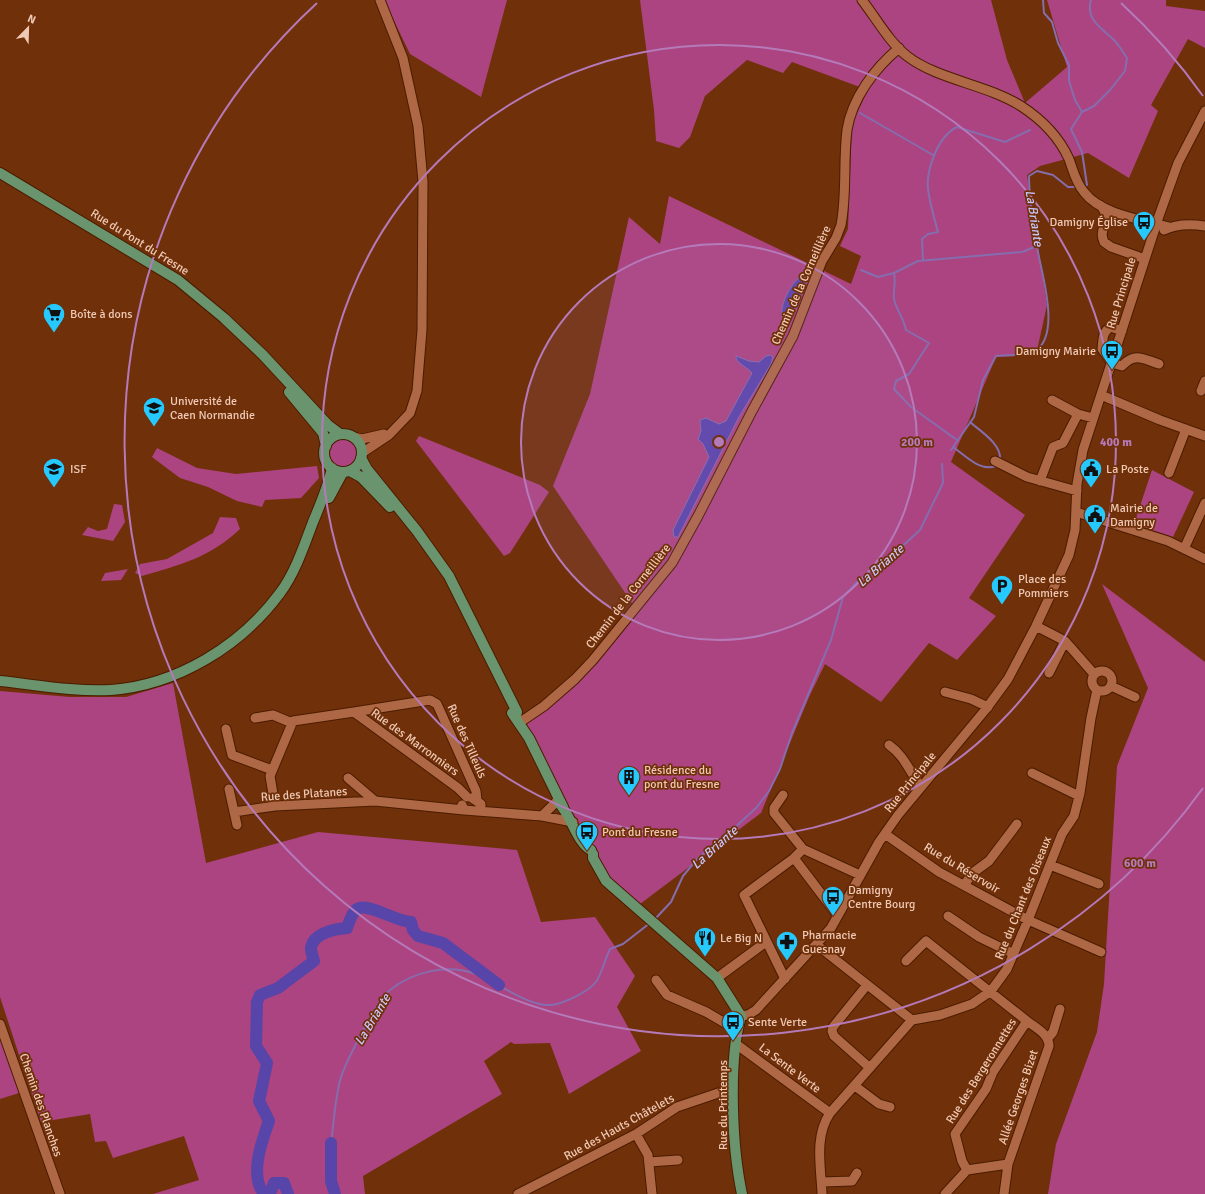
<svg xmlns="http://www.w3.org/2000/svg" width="1205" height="1194" font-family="Signika,sans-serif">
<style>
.green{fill:#ac4481}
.water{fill:#5745aa;stroke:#856dae}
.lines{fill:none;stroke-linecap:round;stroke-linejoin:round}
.stream{stroke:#856dae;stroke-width:2}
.river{stroke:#5745aa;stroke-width:12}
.minor-casing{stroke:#4b1c00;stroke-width:11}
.major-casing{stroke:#4b1c00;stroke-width:12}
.minor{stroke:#ae6845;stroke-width:9}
.major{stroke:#6a946e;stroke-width:10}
.ring{fill:none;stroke:#b57aba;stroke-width:2}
.labels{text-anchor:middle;stroke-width:3.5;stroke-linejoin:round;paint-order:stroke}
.poi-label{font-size:12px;fill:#efc9b6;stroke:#703009;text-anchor:start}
.street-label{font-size:12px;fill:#efc9b6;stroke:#703009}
.water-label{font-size:13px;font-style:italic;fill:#c9c6fc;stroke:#703009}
.centre{fill:#b57aba;stroke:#703009;stroke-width:2}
.ring-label{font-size:12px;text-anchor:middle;font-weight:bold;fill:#b57aba;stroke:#703009;stroke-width:3.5;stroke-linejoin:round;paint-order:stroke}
</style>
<rect width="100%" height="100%" fill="#703009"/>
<path class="green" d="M384 0H507L481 97 410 54Z
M640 0H991L1007 60 1025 103 1067 67 1047 0H1166V6L1205 11V48L1188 39 1151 105 1158 111 1129 178 1088 153 1040 166 1027 175 1047 305 1036 355 996 357 951 462 1025 515 969 598 996 616 957 660 929 643 881 702 825 664 809 697 761 813 636 907 607 875 554 783 526 729 528 722 636 609 553 486 590 394 629 217 660 244 669 196 851 284 861 256 840 246 848 229 852 123 868 90 792 62 783 73 747 60 705 96 690 137 679 148 656 141 654 110Z
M419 436 540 485 549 492 510 553 504 556 416 441Z
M330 453a14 14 0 1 1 28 0a14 14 0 1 1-28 0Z
M157 448 197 468 236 474 317 466 319 478 301 498 265 500 262 507 237 501 208 487 180 478 152 457Z
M1152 470 1194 492 1173 537 1134 524Z
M114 504 122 505 125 522 113 541 82 535 88 527 98 531 107 529Z
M220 517 236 518 240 529C211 557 180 565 142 576L135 573 140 564 167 559 213 533Z
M128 569 121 580 101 581 105 573Z
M1102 584 1205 662V1194H1048L1056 1144 1097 1032 1104 984 1117 766 1148 688Z
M173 683 206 863 318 832 517 850 541 922 595 917 635 976 617 1007 641 1051 569 1094 550 1043 514 1044 511 1042 484 1061 502 1094 363 1176 365 1194H153L199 1180 184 1136 113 1158 106 1141 95 1142 90 1114 41 1122 0 997V691L70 697H126Z
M0 1034 19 1093 0 1099Z"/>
<path class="water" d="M801 276 805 278V283L793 312 787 318 782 316C780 304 791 283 801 276Z
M770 355 773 357 771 364 739 417 678 537H674L673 530 709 457 703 444 698 439 701 431 700 420 706 418 719 424 726 421 752 373C747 367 739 365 736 358V356L749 361 759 362 766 356Z"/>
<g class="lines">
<path class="stream" d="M1043 0 1044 13 1052 22 1058 43 1069 65V81L1075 100 1082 112
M860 113 933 155
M1084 186 1087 185 1082 152 1071 129 1082 112 1094 106 1110 90 1125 71 1127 58C1123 52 1119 45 1114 40 1101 28 1085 19 1091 0
M923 260 922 239 928 234 938 232C934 218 930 204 928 189 926 170 938 136 957 127L1005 142 1030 130
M861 270 878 277 894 273C896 282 893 291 894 299 896 309 904 319 906 330L929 343 909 374 896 381 894 389 911 407 957 440
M894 273 918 261 1022 252 1037 246
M970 422C980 431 1002 444 1000 460
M953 447C966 456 980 472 996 466
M951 450 974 417 983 380 996 356C1008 354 1025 357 1035 351 1061 335 1042 275 1038 252 1034 227 1029 201 1029 176L1037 171 1053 175 1068 187H1078
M655 919 671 902 683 876 698 858 729 833 757 807 769 791 780 769 792 733 831 640 843 597 858 581 897 551 920 530 943 483 942 464
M331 1143C334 1122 335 1097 341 1077 347 1060 377 1000 390 990 413 972 447 963 476 974 497 982 528 1007 551 1005 563 1004 588 992 596 982 601 975 606 957 610 949L623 944 650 923"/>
<path class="river" d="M331 1143V1181L335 1194
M264 1194C249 1175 262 1141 269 1121L259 1101 267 1063 256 1046 257 1002 260 995 278 988 314 961C313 957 311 952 311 948 313 933 335 929 347 928 349 922 352 912 357 909 368 902 396 922 411 922L413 930 418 936 443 943 499 985
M270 1194 274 1183H284L288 1194"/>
<g class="minor-casing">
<path id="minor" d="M862 0C876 18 889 42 907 56 938 80 986 84 1021 106 1041 119 1059 137 1069 159 1073 170 1076 183 1084 192 1101 215 1144 220 1169 227
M1100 205C1114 220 1097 228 1104 242L1111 247 1145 259
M1164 230C1176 224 1192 224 1205 226
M1122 331 1111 327C1102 331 1103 341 1102 349L1112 363 1122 366C1135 352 1143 359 1159 364
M1201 391 1205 381
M1101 395 1160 420 1205 436
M1052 400 1078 414
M353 437 362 439 384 434
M362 453 389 435 410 413 417 391 422 330 423 182 418 126 403 58 380 0
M995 461 1027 477 1077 491
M1169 473 1186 429
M1040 481 1053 447 1063 443 1078 414 1093 418
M1076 512 1168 541 1205 559
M1184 549 1205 503
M1036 626 1065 641 1094 674
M1092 681a10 10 0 1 1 20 0a10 10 0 1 1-20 0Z
M1049 673 1065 641
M1111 686 1135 697
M945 692 971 699 988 707
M354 712 430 700 437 704 476 791 477 800
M255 718 273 715 292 723
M519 723 544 706 575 679 593 660 672 563 698 516 752 411 793 336 822 261 836 238 841 225C847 194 843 161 847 130 852 98 875 68 899 48
M226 729 232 755 272 770
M889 745C905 756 910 773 921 787
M1032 773 1079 796
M348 778 375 801
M229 789 237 825
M783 795 774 808V813L803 849
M472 798 481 804V810
M462 805 464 810 542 816 573 822
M275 806 270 776 293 721 354 712 458 788 467 797
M234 812 275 806 375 801 464 810
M542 816 557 801
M885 834 939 872 1028 920 1101 952
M794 858 838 916
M1050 865 1099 884
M964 885 974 872 989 861 1017 824
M948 916 979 937 1014 954
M817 945 912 1020
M906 961 926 941 1027 1021 993 1072 986 1089 957 1131 955 1134 962 1161 967 1170 945 1194
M717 978 766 942
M785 979 744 895 794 858 803 849 860 875
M656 980 667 995 706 1012 737 1030
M867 985 833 1027 832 1031 834 1036 870 1068
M741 1016 748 1015 756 1010 831 928 879 842 898 815 986 709 1008 679 1036 626 1069 555 1075 530 1077 484 1083 450 1159 216 1178 163 1205 111
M0 1024 60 1194
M1048 1038 1053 1032 1060 1009
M736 1044 830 1113
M855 1086 879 1104 890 1107
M636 1134 648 1155 652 1194
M649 1162 678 1160
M967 1170 1008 1164 1049 1046C1049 1034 1036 1028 1027 1021
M822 1182 852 1181 857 1173
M518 1194 636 1134 677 1107 733 1088
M822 1194C821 1167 814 1137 830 1113L912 1020 940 1015 972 1004 991 991 1007 969 1028 920 1062 834 1074 816 1080 793 1091 718 1097 690
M1004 1194 1008 1164"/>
</g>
<g class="major-casing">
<path id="major" d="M0 173 178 280 224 318 263 355 328 425 340 434
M289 392 323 433 326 446
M324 453a19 19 0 1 1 38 0a19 19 0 1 1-38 0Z
M361 458 367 469 417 531 449 576 517 712 516 716
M350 471 361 477 390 507
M329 498 343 472
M0 681C37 685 74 692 111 690 177 685 241 646 280 593 295 573 304 546 313 522 320 505 328 487 332 468
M512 713 529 738 563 807
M559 803C571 815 577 843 591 850
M593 854V858L606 881 717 978 741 1016C728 1061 732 1147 742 1194"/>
</g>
<use href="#minor" class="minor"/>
<use href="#major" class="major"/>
</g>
<circle cx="719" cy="442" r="198" fill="#b57aba" fill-opacity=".12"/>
<g class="ring">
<circle cx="719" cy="442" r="198"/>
<circle cx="719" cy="442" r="397"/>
<path d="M1203 788A595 595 0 1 1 317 3M1121 3A595 595 0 0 1 1203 96"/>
</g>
<defs>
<g id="bus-pin" transform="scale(1.15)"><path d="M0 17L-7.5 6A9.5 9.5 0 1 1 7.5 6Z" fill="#25c9fe" stroke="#703009"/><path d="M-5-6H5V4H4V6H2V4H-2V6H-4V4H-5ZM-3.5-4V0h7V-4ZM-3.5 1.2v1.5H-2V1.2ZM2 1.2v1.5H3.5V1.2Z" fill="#111"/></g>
<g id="supermarket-pin" transform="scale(1.15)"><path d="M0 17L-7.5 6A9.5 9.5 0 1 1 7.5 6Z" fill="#25c9fe" stroke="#703009"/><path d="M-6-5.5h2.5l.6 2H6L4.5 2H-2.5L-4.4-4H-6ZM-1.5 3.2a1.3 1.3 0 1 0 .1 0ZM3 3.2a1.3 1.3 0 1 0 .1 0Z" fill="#111"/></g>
<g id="university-pin" transform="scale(1.15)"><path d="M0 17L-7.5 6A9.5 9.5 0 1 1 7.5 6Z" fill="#25c9fe" stroke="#703009"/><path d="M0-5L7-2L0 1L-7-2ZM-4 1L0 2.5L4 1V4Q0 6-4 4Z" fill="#111"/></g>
<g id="civic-pin" transform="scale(1.15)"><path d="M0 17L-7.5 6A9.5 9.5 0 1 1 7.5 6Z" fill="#25c9fe" stroke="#703009"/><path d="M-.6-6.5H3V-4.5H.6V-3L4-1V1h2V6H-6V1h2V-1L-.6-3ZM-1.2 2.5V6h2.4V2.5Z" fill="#111"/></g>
<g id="parking-pin" transform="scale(1.15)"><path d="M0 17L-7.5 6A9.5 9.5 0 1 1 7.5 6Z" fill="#25c9fe" stroke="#703009"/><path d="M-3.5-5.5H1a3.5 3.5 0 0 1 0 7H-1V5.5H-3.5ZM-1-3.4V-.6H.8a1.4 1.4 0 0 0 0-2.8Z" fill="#111"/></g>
<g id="building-pin" transform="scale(1.15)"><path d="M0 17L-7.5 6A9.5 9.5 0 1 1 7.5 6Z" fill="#25c9fe" stroke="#703009"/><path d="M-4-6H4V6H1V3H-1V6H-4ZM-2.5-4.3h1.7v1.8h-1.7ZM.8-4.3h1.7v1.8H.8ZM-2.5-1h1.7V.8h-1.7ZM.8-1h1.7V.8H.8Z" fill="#111"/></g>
<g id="restaurant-pin" transform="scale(1.15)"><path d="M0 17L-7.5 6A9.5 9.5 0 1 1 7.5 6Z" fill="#25c9fe" stroke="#703009"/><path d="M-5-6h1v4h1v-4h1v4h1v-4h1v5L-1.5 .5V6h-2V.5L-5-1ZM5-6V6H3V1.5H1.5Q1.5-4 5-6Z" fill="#111"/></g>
<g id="pharmacy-pin" transform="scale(1.15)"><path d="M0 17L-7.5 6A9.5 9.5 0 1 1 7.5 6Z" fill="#25c9fe" stroke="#703009"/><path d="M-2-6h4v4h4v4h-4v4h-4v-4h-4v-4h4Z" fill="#111"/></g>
</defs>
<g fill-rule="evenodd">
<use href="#bus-pin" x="1144" y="222"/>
<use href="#supermarket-pin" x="54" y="314"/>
<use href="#bus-pin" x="1112" y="351"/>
<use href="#university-pin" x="154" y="408"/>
<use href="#university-pin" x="54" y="469"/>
<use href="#civic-pin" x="1091" y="469"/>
<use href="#civic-pin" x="1095" y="515"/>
<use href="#parking-pin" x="1002" y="586"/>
<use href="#building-pin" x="629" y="777"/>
<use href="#bus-pin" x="587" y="832"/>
<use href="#bus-pin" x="833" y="897"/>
<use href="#restaurant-pin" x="705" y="938"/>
<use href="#pharmacy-pin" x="787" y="942"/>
<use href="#bus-pin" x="733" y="1022"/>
</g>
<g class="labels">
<g class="poi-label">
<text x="1128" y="226" text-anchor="end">Damigny Église</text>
<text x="70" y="318">Boîte à dons</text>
<text x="1096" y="355" text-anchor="end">Damigny Mairie</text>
<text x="170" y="405">Université de<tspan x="170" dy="14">Caen Normandie</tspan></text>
<text x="70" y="473">ISF</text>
<text x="1106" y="473">La Poste</text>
<text x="1110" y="512">Mairie de<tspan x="1110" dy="14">Damigny</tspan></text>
<text x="1018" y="583">Place des<tspan x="1018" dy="14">Pommiers</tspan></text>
<text x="644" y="774">Résidence du<tspan x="644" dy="14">pont du Fresne</tspan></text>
<text x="602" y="836">Pont du Fresne</text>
<text x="848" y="894">Damigny<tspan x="848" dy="14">Centre Bourg</tspan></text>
<text x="802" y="939">Pharmacie<tspan x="802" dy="14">Guesnay</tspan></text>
<text x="720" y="942">Le Big N</text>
<text x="748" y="1026">Sente Verte</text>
</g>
<g class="street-label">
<text transform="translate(140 242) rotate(32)" y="4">Rue du Pont du Fresne</text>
<text transform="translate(801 285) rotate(-66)" y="4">Chemin de la Corneillière</text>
<text transform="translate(1121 293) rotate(-73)" y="4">Rue Principale</text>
<text transform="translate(628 596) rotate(-52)" y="4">Chemin de la Corneillière</text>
<text transform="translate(467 741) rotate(66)" y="4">Rue des Tilleuls</text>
<text transform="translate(415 742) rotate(36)" y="4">Rue des Marronniers</text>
<text transform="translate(910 782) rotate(-51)" y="4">Rue Principale</text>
<text transform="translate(304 794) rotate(-4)" y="4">Rue des Platanes</text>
<text transform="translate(962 868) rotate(31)" y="4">Rue du Réservoir</text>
<text transform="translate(1023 898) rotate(-68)" y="4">Rue du Chant des Oiseaux</text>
<text transform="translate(790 1068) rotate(37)" y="4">La Sente Verte</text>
<text transform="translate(981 1071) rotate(-58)" y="4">Rue des Bergeronnettes</text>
<text transform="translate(1018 1097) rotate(-71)" y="4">Allée Georges Bizet</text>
<text transform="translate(41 1105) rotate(71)" y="4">Chemin des Planches</text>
<text transform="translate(723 1105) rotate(-90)" y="4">Rue du Printemps</text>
<text transform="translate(619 1127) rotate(-29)" y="4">Rue des Hauts Châtelets</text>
</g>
<g class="water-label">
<text transform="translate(1035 218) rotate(81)" y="5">La Briante</text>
<text transform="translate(880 565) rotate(-41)" y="5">La Briante</text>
<text transform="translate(714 847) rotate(-42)" y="5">La Briante</text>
<text transform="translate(372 1019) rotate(-59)" y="5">La Briante</text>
</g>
</g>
<circle cx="719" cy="442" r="6" class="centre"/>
<g class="ring-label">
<text x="917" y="446">200 m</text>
<text x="1116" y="446">400 m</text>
<text x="1140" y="867">600 m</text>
</g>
<g transform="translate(28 28) rotate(23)" stroke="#703009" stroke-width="3" paint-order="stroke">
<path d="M0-3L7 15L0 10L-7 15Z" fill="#efc9b6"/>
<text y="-6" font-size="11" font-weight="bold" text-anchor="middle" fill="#efc9b6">N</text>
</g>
</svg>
